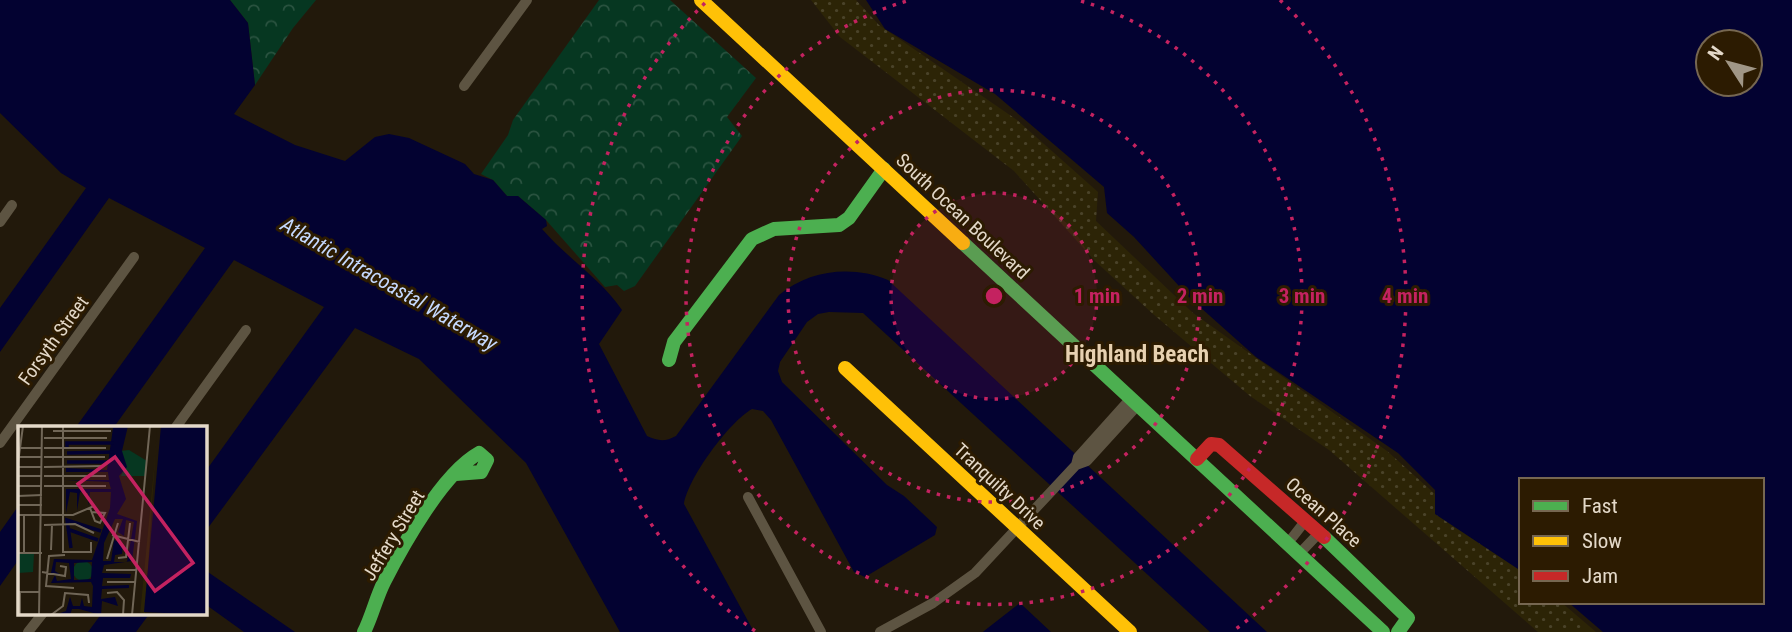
<svg xmlns="http://www.w3.org/2000/svg" width="1792" height="632" font-family="'Roboto Condensed',sans-serif">
<style>
.forest{fill:url(#forest-crowns)}
.sand{fill:url(#sand-dots)}
.water{fill:#030231;fill-rule:evenodd}
.lines{fill:none;stroke-linecap:round;stroke-linejoin:round}
.street{stroke:#5d5442;stroke-width:10}
.fast{stroke:#4caf50;stroke-width:14}
.slow{stroke:#ffc107;stroke-width:14}
.jam{stroke:#c62828;stroke-width:14}
.ring{fill:none;stroke:#c42260;stroke-width:3.5;stroke-dasharray:3.5 7}
.labels{text-anchor:middle;stroke-width:6;stroke-linejoin:round;paint-order:stroke}
.street-label{font-size:19px;fill:#e4d9c9;stroke:#2c1b01}
.water-label{font-size:21px;font-style:italic;fill:#c5d9fe;stroke:#2c1b01}
.quarter-label{font-size:23px;font-weight:bold;fill:#e7d1b1;stroke:#2c1b01}
.inset-river{fill:none;stroke:#030231;stroke-width:3.5}
.inset-road{fill:none;stroke:#706657;stroke-width:2}
.view{fill:#c42260;fill-opacity:0.15;stroke:#c42260;stroke-width:3.5}
.inset-edge{fill:none;stroke:#e4d9c9;stroke-width:3.5}
.centre{fill:#c42260;stroke:#2c1b01;stroke-width:3.5}
.ring-label{font-size:21px;text-anchor:middle;font-weight:bold;fill:#c42260;stroke:#2c1b01;stroke-width:6;stroke-linejoin:round;paint-order:stroke}
</style>
<defs>
<pattern id="forest-crowns" width="20" height="18" patternUnits="userSpaceOnUse" patternTransform="scale(1.75)"><rect width="20" height="18" fill="#063721"/><path d="M2 6a3 3 0 1 1 6 0M12 15a3 3 0 1 1 6 0" fill="none" stroke="#2a5340"/></pattern>
<pattern id="sand-dots" width="8" height="8" patternUnits="userSpaceOnUse" patternTransform="scale(1.75)"><rect width="8" height="8" fill="#2c2406"/><path d="M2 2h.1M6 6h.1" fill="none" stroke="#4a4329" stroke-width="1.8" stroke-linecap="round"/></pattern>
</defs>
<rect width="100%" height="100%" fill="#22190b"/>
<path class="forest" d="M230 0H316L293 28 255 85 248 23Z
M599 0H670L756 78 727 117 742 136 635 286 624 291 617 285 605 287 546 220 518 196H507L493 180 481 174 508 135 513 120Z"/>
<path class="sand" d="M811 0H856L879 25 1017 120 1098 192 1096 221 1193 313 1387 451 1521 571V602H1561L1596 632H1538L1329 450 1250 396 1153 314 1095 261 1014 171 840 37Z"/>
<path class="water" d="M0 0H230L248 23 255 85 234 114 295 145 345 161 375 137 389 134 409 138 465 164 474 174 493 180 507 196H518L546 220 547 226 542 229C567 258 601 279 622 310L599 344 647 436C658 441 665 442 676 436L779 295C809 270 852 265 888 280L1267 632H1210L863 313 829 312 818 314 807 322 780 362 778 371 782 382 887 485 904 496 937 527 935 535 865 577 854 572 771 420 763 411 752 409C729 422 688 478 684 504L754 632H620L526 463 419 359 355 328 205 532V472L324 307 234 260 114 427H76L205 248 109 198 0 352V308L86 188 61 173 0 113Z
M866 0H1792V632H1603L1568 602H1762V480H1521V571L1435 514V490L1398 453 1256 357 1191 299 1134 237 1107 213 1104 187 995 94 885 29ZM1708 42H1750V84H1708Z
M19 505V559L0 586V532Z
M205 570 295 632H244L205 604Z
M1020 603 1051 632H983L984 631Z
M102 613H150L136 632H88Z"/>
<g class="lines">
<path class="street" d="M464 86 527 0
M0 222 12 205
M176 427 246 330
M0 443 134 257
M1076 465 1078 457 1131 398
M748 497 821 632
M1288 543 1306 520
M1299 554 1320 532
M28 632 43 613
M880 632 933 603 975 573 1076 465 1087 461 1138 405"/>
<path class="fast" d="M963 243 1383 632
M669 360 674 342 752 239 774 229 839 225 849 218 884 169
M1324 537 1408 618 1398 632
M364 632C372 616 376 598 384 582 403 545 443 473 479 453L487 460 481 472 456 474"/>
<path class="slow" d="M701 0 963 243
M845 368 1130 632"/>
<path class="jam" d="M1197 459 1211 444 1219 445 1324 537"/>
</g>
<circle cx="994" cy="296" r="103" fill="#c42260" fill-opacity=".12"/>
<g class="ring">
<circle cx="994" cy="296" r="103"/>
<circle cx="994" cy="296" r="206"/>
<path d="M1081 1A308 308 0 1 1 907 1"/>
<path d="M755 631A411 411 0 0 1 708 0M1280 0A411 411 0 0 1 1233 631"/>
</g>
<g class="labels">
<g class="street-label">
<text transform="translate(963 216) rotate(43)" y="7">South Ocean Boulevard</text>
<text transform="translate(53 340) rotate(-54)" y="7">Forsyth Street</text>
<text transform="translate(1000 486) rotate(43)" y="7">Tranquilty Drive</text>
<text transform="translate(1324 512) rotate(42)" y="7">Ocean Place</text>
<text transform="translate(393 535) rotate(-59)" y="7">Jeffery Street</text>
</g>
<g class="water-label">
<text transform="translate(389 284) rotate(30)" y="7">Atlantic Intracoastal Waterway</text>
</g>
<g class="quarter-label">
<text x="1137" y="362">Highland Beach</text>
</g>
</g>
<g transform="translate(18 426)">
<rect width="189" height="189" fill="#22190b"/>
<path d="M111 24 129 35 128 50H103L107 40 102 25Z" fill="#063721"/>
<path d="M55 145a10 10 0 1 1 20 0a10 10 0 1 1-20 0Z" fill="#063721"/>
<path d="M139 0 127 189H122L136 43Z" fill="#2c2406"/>
<path d="M1 128H16L15 146 0 147Z" fill="#063721"/>
<path d="M48 0H110L104 25 109 41 101 50 108 73 99 88 119 95 114 135 86 139 84 147 113 148 112 152H85L84 160 111 159V162L84 163 83 173 97 171 100 180 84 175 83 189 61 183H54L52 189H37L48 185 52 171 55 180H62L64 172 66 180 74 181 75 160 73 156 33 157 37 149 39 155 53 153 51 137 38 136 37 145 43 149 33 147 36 133 74 134 92 82 93 66H72L70 80V67L62 66 59 85V67L52 66 48 87V63H93L91 56 48 54H91L90 46H48V42L89 44 95 2ZM97 93H105L100 106 106 110 108 94 116 96 109 136H96L97 129 104 128 105 118 96 114 93 135H85L86 117ZM74 136 73 153 56 154V137ZM143 0H189V189L126 186Z" fill="#030231" fill-rule="evenodd"/>
<path class="inset-river" d="M49 21V17H96M49 27 96 26M49 36H92M49 103 80 114M53 122 49 94 83 105"/>
<path class="inset-road" d="M45 0V126H73V116M35 5H93M26 12H89M2 22H24M26 22H88M1 31H24M26 31H87M0 37 5 0M0 41H24M26 41 85 40M0 50H24M26 50H88M0 60H24M26 60H44H26M44 60H88M0 70 24 69M0 79H24M72 82 77 95 82 97 87 87 73 86M0 89H55L76 80M6 89V127M26 99 57 98 76 107M94 109 122 116M33 124 34 99M0 127H24M47 129 31 130 28 160 56 162M100 132 108 131 112 97M89 133 100 97M88 144H119M24 146 47 150 48 141 42 140M89 156H117M0 166H22M2 166V189M89 167 99 166 106 174 105 189M21 189 24 0M33 189 45 180 47 167 70 169 71 177M114 189 132 0"/>
<path class="view" d="M97 31 175 137 137 165 60 58Z"/>
<rect width="189" height="189" class="inset-edge"/>
</g>
<circle cx="994" cy="296" r="10" class="centre"/>
<g class="ring-label">
<text x="1097" y="303">1 min</text>
<text x="1200" y="303">2 min</text>
<text x="1302" y="303">3 min</text>
<text x="1405" y="303">4 min</text>
</g>
<rect x="1519" y="478" width="245" height="126" fill="#2c1b01" stroke="#766751" stroke-width="2"/>
<rect x="1533" y="501" width="35" height="10" fill="#4caf50" stroke="#766751" stroke-width="2"/>
<text x="1582" y="513" font-size="21" fill="#e4d9c9">Fast</text>
<rect x="1533" y="536" width="35" height="10" fill="#ffc107" stroke="#766751" stroke-width="2"/>
<text x="1582" y="548" font-size="21" fill="#e4d9c9">Slow</text>
<rect x="1533" y="571" width="35" height="10" fill="#c62828" stroke="#766751" stroke-width="2"/>
<text x="1582" y="583" font-size="21" fill="#e4d9c9">Jam</text>
<g transform="translate(1729 63) rotate(306)"><circle r="33" fill="#2c1b01" stroke="#766751" stroke-width="2"/>
<path d="M0-5L12 26L0 18L-12 26Z" fill="#a09686"/>
<text y="-10" font-size="19" font-weight="bold" text-anchor="middle" fill="#e4d9c9">N</text>
</g>
</svg>
